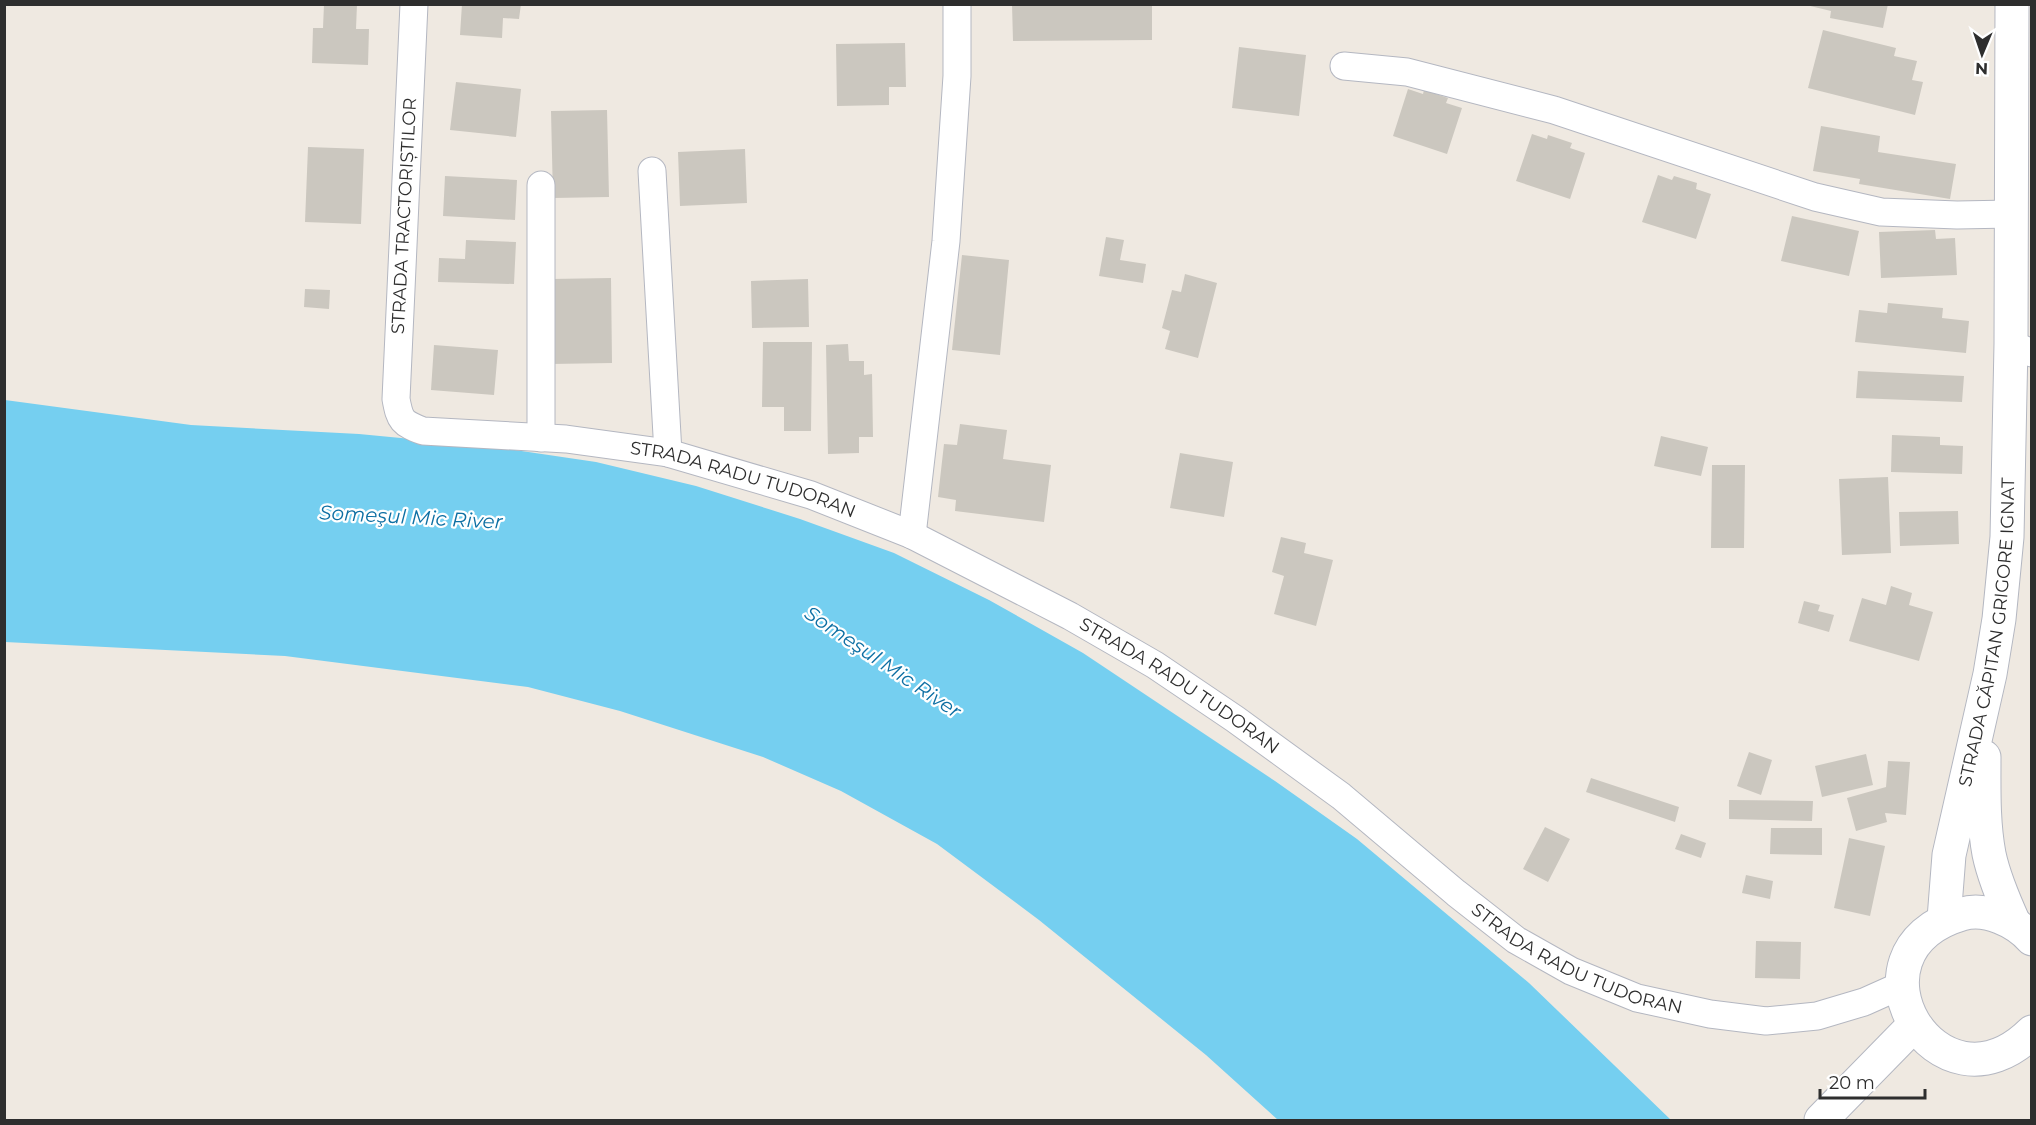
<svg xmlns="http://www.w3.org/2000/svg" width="2036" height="1125" font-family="Montserrat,sans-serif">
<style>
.water{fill:#75cff0}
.building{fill:#cbc7bf}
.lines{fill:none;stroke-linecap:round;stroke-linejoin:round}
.minor-casing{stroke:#b4b7c1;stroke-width:29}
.secondary-casing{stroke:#b4b7c1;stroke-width:35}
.minor{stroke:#fff;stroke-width:27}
.secondary{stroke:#fff;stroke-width:33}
.labels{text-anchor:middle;stroke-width:4.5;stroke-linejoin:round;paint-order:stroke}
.street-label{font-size:18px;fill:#2e2e2e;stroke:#fff}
.water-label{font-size:20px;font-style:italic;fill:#0d6fa3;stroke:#fff}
</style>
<rect width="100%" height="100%" fill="#efe9e1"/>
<path class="water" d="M5 400 191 425 359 434 495 447 596 462 696 486 800 519 894 553 989 600 1083 653 1275 781 1357 839 1529 983 1671 1120H1278L1206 1055 1039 920 937 844 841 791 763 757 620 711 528 687 285 656 5 642Z"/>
<path class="building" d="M324 4H357L356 29H369L368 65 312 63 313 28H323Z
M462 4H521L519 19 503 18 502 38 460 35Z
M1012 4H1152V40L1013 41Z
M1802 4H1888L1883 28 1830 18 1831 11Z
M1823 30 1896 48 1894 56 1917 61 1912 80 1923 82 1915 115 1808 88Z
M905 43 906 87H889V105L837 106 836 44Z
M1239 47 1306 55 1299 116 1232 108Z
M456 82 521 89 516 137 450 130Z
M1408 89 1423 94 1424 90 1448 98 1446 103 1462 108 1447 154 1393 136Z
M607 110 609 197 553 198 551 111Z
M1821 126 1880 136 1878 152 1956 164 1950 199 1859 184 1860 179 1813 171Z
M1532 134 1547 139 1548 135 1572 143 1570 148 1585 153 1570 199 1516 181Z
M308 147 364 149 361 224 305 222Z
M745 149 747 203 680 206 678 152Z
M1658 175 1672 180 1674 176 1697 183 1696 189 1711 194 1696 239 1642 222Z
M445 176 517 180 515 220 443 216Z
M1792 216 1859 231 1849 276 1781 261Z
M1935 230 1936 239 1955 238 1957 275 1881 278 1879 232Z
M1106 237 1124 240 1120 260 1146 264 1143 283 1099 276Z
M466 240 516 242 514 284 438 282 439 258 465 259Z
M962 255 1009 260 1000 355 952 350Z
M1185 274 1217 283 1198 358 1165 349 1170 331 1162 328 1172 290 1181 292Z
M611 278 612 363 551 364V279Z
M808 279 809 327 752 328 751 281Z
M305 289 330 290 329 309 304 307Z
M1888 303 1943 308 1942 318 1969 321 1966 353 1855 342 1859 310 1887 313Z
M763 342H812L811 431H784V407H762Z
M848 344 849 361H864V375L872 374 873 437H859V453L828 454 826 345Z
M434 345 498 350 494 395 431 390Z
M1858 371 1964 376 1962 402 1856 398Z
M960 424 1007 430 1003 459 1051 465 1044 522 955 511 956 500 938 497 944 444 957 445Z
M1892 435 1940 437V445L1963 446 1962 474 1891 472Z
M1661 436 1708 447 1701 476 1654 466Z
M1180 453 1233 462 1224 517 1170 508Z
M1712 465H1745L1744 548H1711Z
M1888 477 1891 553 1842 555 1839 479Z
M1958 511 1959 544 1900 546 1899 512Z
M1281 537 1306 543 1304 553 1333 560 1316 626 1274 614 1284 576 1272 572Z
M1891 586 1912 593 1909 605 1933 612 1919 661 1849 641 1862 598 1886 605Z
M1804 601 1820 605 1818 611 1834 615 1829 632 1798 623Z
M1749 752 1772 760 1761 795 1737 786Z
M1866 754 1873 785 1822 797 1815 766Z
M1888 761 1910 762 1906 815 1885 813 1887 822 1856 831 1847 798 1886 787Z
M1591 778 1679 807 1675 822 1586 792Z
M1729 800 1813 801 1812 821 1729 819Z
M1545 827 1570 839 1548 882 1523 869Z
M1771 828H1822V855L1770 854Z
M1681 834 1706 843 1701 858 1675 849Z
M1849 838 1885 846 1870 916 1834 908Z
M1746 875 1773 881 1770 899 1742 893Z
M1756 941 1801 942 1800 979 1755 978Z"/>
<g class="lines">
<g class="minor-casing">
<g id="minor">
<path id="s1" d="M414 4 396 399C400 421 402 423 423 431L566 439 668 453 811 495 912 535 1070 616 1155 665 1235 719 1341 796 1456 893 1516 940 1571 971 1637 998 1710 1014 1766 1021 1817 1016 1864 1002 1902 985"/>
<path d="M1344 66 1407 72 1554 110 1815 197 1881 212 1957 215 2011 214"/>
<path d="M652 171 668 453"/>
<path d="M2011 344 2032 353"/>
<path d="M541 438V185"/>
<path d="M912 535 946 241 957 76V4"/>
</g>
</g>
<g class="secondary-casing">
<g id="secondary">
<path d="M1984 757C1984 789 1983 822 1989 854 1994 878 2004 901 2014 923"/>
<path id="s2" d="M1944 919 1949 855 1990 674 1999 619 2007 537 2011 344 2012 4"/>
<path d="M2032 939C2016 921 1986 907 1962 914 1834 952 1938 1125 2032 1032"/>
<path d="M1821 1120 1914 1025"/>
</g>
</g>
<use href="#minor" class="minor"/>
<use href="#secondary" class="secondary"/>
</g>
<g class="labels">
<g class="street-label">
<text transform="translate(404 216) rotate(-87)" y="6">STRADA TRACTORIȘTILOR</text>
<text dy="6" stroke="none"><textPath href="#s1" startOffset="766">STRADA RADU TUDORAN</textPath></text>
<text dy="6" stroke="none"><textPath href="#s2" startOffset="291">STRADA CĂPITAN GRIGORE IGNAT</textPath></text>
<text dy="6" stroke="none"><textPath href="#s1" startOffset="1252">STRADA RADU TUDORAN</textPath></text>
<text dy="6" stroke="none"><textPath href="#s1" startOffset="1738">STRADA RADU TUDORAN</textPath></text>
</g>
<g class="water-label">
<text transform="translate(411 517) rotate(3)" y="7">Someşul Mic River</text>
<text transform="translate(883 662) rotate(34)" y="7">Someşul Mic River</text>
</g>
</g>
<rect width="2036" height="1125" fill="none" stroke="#2e2e2e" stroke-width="12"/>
<g transform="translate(1982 54) rotate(182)" stroke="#ffffff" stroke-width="4.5" paint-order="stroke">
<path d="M0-4.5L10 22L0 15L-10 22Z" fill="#2e2e2e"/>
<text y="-9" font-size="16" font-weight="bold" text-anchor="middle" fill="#2e2e2e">N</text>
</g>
<path d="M1820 1089v9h105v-9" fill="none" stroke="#2e2e2e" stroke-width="3"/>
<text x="1829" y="1089" font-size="18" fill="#2e2e2e" stroke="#ffffff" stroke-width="4.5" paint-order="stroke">20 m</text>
</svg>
